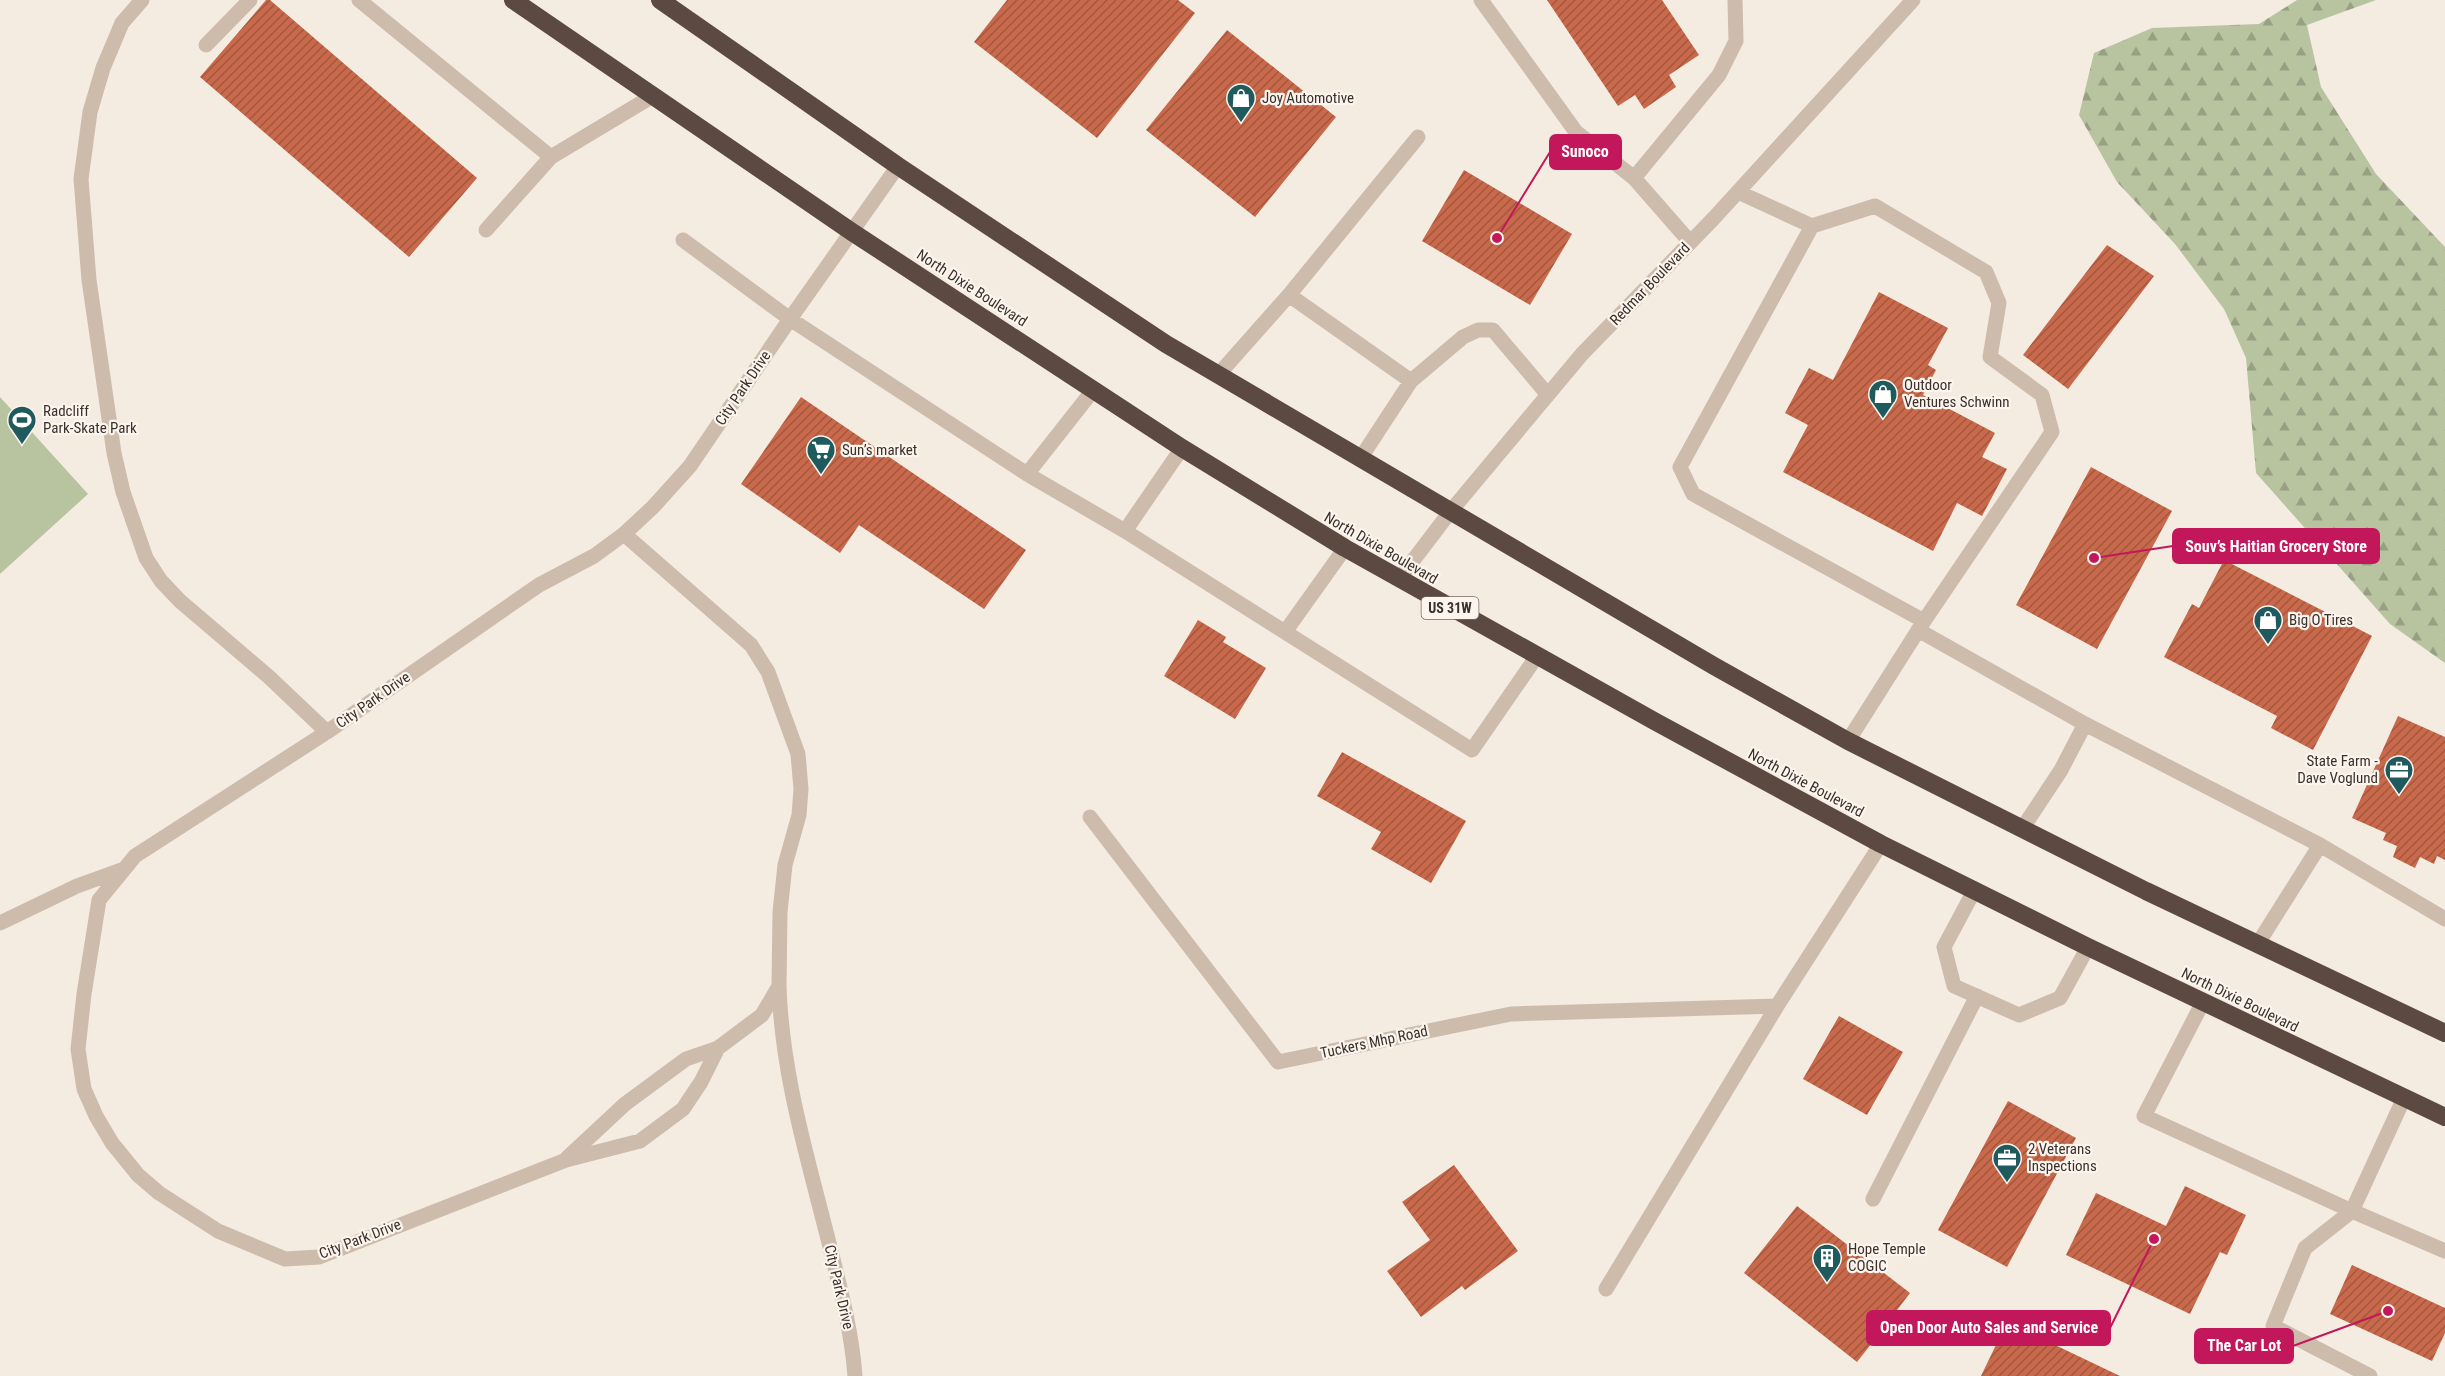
<svg xmlns="http://www.w3.org/2000/svg" width="2445" height="1376" font-family="'Roboto Condensed',sans-serif">
<style>
.forest{fill:url(#forest-firs)}
.garden{fill:#b8c4a0}
.building{fill:url(#building-hatch)}
.lines{fill:none;stroke-linecap:round;stroke-linejoin:round}
.minor{stroke:#cdbbac;stroke-width:15}
.highway{stroke:#5c4a42;stroke-width:18}
.labels{text-anchor:middle;stroke-width:4.5;stroke-linejoin:round;paint-order:stroke}
.shield{fill:#fbf5ee;stroke:#756b66;stroke-width:1.5}
.shield-label{font-size:14px;font-weight:bold;fill:#3b302b}
.poi-label{font-size:15px;fill:#3b302b;stroke:#fbf5ee;text-anchor:start}
.street-label{font-size:15px;fill:#3b302b;stroke:#fbf5ee}
.leader{fill:none;stroke:#c2185b;stroke-width:2}
.callout-dot{fill:#c2185b;stroke:#fbf5ee;stroke-width:2}
.callout{fill:#c2185b;stroke:#c2185b;stroke-width:2}
.callout-label{font-size:16px;text-anchor:middle;font-weight:bold;fill:#fff}
</style>
<defs>
<pattern id="forest-firs" width="22" height="20" patternUnits="userSpaceOnUse" patternTransform="scale(1.5)"><rect width="22" height="20" fill="#b8c4a0"/><path d="M5 1l3.5 6h-7zM16 11l3.5 6h-7z" fill="#97a083"/></pattern>
<pattern id="building-hatch" width="6" height="6" patternUnits="userSpaceOnUse" patternTransform="scale(1.5)"><rect width="6" height="6" fill="#c8694b"/><path d="M-1 1l2-2M0 6l6-6M5 7l2-2" fill="none" stroke="#a4573f"/></pattern>
</defs>
<rect width="100%" height="100%" fill="#f4ebe1"/>
<path class="forest" d="M2297 0H2376L2307 25 2321 87 2376 174 2445 247V663L2390 624 2256 473 2246 358 2224 309 2175 244 2117 182 2079 115 2094 53 2152 28 2259 24Z"/>
<path class="garden" d="M0 397 88 494 0 574Z"/>
<path class="building" d="M266 0H270L477 178 409 257 200 77Z
M1007 0H1178L1195 13 1097 138 974 42Z
M1547 0H1662L1699 55 1669 75 1676 87 1644 109 1635 95 1618 106Z
M1227 30 1336 117 1255 217 1146 130Z
M1464 170 1572 234 1530 305 1422 241Z
M2107 245 2154 276 2068 389 2023 355Z
M1879 292 1948 328 1928 365 1936 370 1923 395 1995 433 1982 457 2007 469 1982 516 1957 503 1933 551 1783 472 1808 425 1785 413 1809 368 1833 380Z
M801 397 1026 550 984 609 859 525 840 553 741 484Z
M2091 467 2172 511 2097 649 2016 605Z
M2224 560 2372 636 2313 750 2271 728 2277 716 2164 657 2192 604 2199 608Z
M1198 620 1226 637 1223 642 1266 668 1235 719 1164 676Z
M2398 716 2445 737V860L2437 856 2434 864 2420 857 2415 868 2393 857 2397 846 2383 840 2386 833 2352 818Z
M1342 752 1466 821 1431 883 1371 849 1381 832 1317 796Z
M1839 1016 1903 1052 1867 1115 1803 1079Z
M2008 1101 2076 1138 2007 1267 1938 1230Z
M1454 1165 1518 1251 1465 1290 1462 1286 1421 1317 1387 1271 1430 1240 1402 1202Z
M2185 1186 2246 1215 2227 1255 2220 1252 2190 1314 2066 1255 2096 1193 2166 1226Z
M1797 1206 1910 1293 1888 1322 1893 1326 1880 1343 1875 1339 1857 1362 1744 1273Z
M2352 1265 2445 1308V1333L2432 1361 2330 1314Z
M2007 1322 2120 1376H1981Z"/>
<g class="lines">
<path class="minor" d="M142 0 122 23 103 68 90 112 81 179 89 280 114 453 123 492 146 558 161 581 180 601 269 677 327 732
M359 0 551 157
M1481 0 1576 132 1634 178 1690 242
M206 45 250 0
M1634 178 1719 75 1736 41 1735 0
M1738 192 1812 226 1875 206 1986 272 1999 303 1990 357 2042 395 2052 432 1924 621 1848 741
M1812 226 1680 467 1693 494 1924 621
M486 230 551 157 651 97
M683 240 790 319 1027 474 1125 531 1472 750 1537 656
M1218 375 1289 295
M1411 381 1463 337 1478 330H1493L1548 395
M1360 459 1411 381 1289 295 1418 137
M1027 474 1094 389
M1125 531 1182 448
M624 534 751 645 768 672 798 754 801 789 799 815 785 865 780 912 779 986 762 1015 718 1048 701 1082 683 1109 640 1141 566 1160 319 1257 285 1259 218 1231 159 1193 138 1175 112 1143 96 1116 84 1089 78 1049 84 994 99 900 135 856 327 732 539 585 594 556 624 534 653 507 690 466 790 319 898 166
M1399 579 1450 512 1582 354 1714 218 1913 0
M1918 630 2085 724 2061 770 2022 829
M1285 632 1345 548
M2085 724 2320 845 2445 919
M1090 817 1278 1062 1511 1014 1777 1006
M1975 889 1944 947 1954 986 2019 1015 2060 998 2088 947
M0 923 77 886 124 869
M2257 945 2320 845
M779 986C782 1079 810 1165 832 1255 842 1295 852 1335 855 1376
M2203 1002 2144 1116 2352 1211 2404 1098
M567 1158 625 1104 686 1059 718 1048
M1873 1199 1977 996
M1606 1289 1777 1006 1881 844
M2370 1376 2273 1326 2305 1248 2352 1211 2445 1251"/>
<path class="highway" d="M513 0 852 232 1182 448 1345 548 1656 722 1881 844 2088 947 2445 1117
M660 0 898 166 1166 344 1714 666 1848 741 2146 891 2445 1033"/>
</g>
<defs>
<g id="shop-pin" transform="scale(1.5)"><path d="M0 17L-7.5 6A9.5 9.5 0 1 1 7.5 6Z" fill="#1f5a5e" stroke="#fbf5ee"/><path d="M-5-2.5h2.3a2.7 3.5 0 0 1 5.4 0H5L5.5 6h-11ZM-1.5-2.5h3a1.5 2.3 0 0 0-3 0Z" fill="#fff"/></g>
<g id="stadium-pin" transform="scale(1.5)"><path d="M0 17L-7.5 6A9.5 9.5 0 1 1 7.5 6Z" fill="#1f5a5e" stroke="#fbf5ee"/><path d="M0-5a6.5 5 0 1 0 0 10a6.5 5 0 1 0 0-10ZM-3.5-1.8h7v3.6h-7Z" fill="#fff"/></g>
<g id="supermarket-pin" transform="scale(1.5)"><path d="M0 17L-7.5 6A9.5 9.5 0 1 1 7.5 6Z" fill="#1f5a5e" stroke="#fbf5ee"/><path d="M-6-5.5h2.5l.6 2H6L4.5 2H-2.5L-4.4-4H-6ZM-1.5 3.2a1.3 1.3 0 1 0 .1 0ZM3 3.2a1.3 1.3 0 1 0 .1 0Z" fill="#fff"/></g>
<g id="office-pin" transform="scale(1.5)"><path d="M0 17L-7.5 6A9.5 9.5 0 1 1 7.5 6Z" fill="#1f5a5e" stroke="#fbf5ee"/><path d="M-6-3h4V-5.5h4V-3h4V5H-6ZM-1-4.5V-3h2v-1.5ZM-6 0V1H6V0Z" fill="#fff"/></g>
<g id="building-pin" transform="scale(1.5)"><path d="M0 17L-7.5 6A9.5 9.5 0 1 1 7.5 6Z" fill="#1f5a5e" stroke="#fbf5ee"/><path d="M-4-6H4V6H1V3H-1V6H-4ZM-2.5-4.3h1.7v1.8h-1.7ZM.8-4.3h1.7v1.8H.8ZM-2.5-1h1.7V.8h-1.7ZM.8-1h1.7V.8H.8Z" fill="#fff"/></g>
</defs>
<g fill-rule="evenodd">
<use href="#shop-pin" x="1241" y="98"/>
<use href="#shop-pin" x="1883" y="394"/>
<use href="#stadium-pin" x="22" y="420"/>
<use href="#supermarket-pin" x="821" y="450"/>
<use href="#shop-pin" x="2268" y="620"/>
<use href="#office-pin" x="2399" y="770"/>
<use href="#office-pin" x="2007" y="1158"/>
<use href="#building-pin" x="1827" y="1258"/>
</g>
<g class="labels">
<rect class="shield" x="1421.5" y="597" width="57" height="22" rx="4.5"/>
<g class="shield-label">
<text x="1450" y="613">US 31W</text>
</g>
<g class="poi-label">
<text x="1262" y="103">Joy Automotive</text>
<text x="1904" y="390">Outdoor<tspan x="1904" dy="17">Ventures Schwinn</tspan></text>
<text x="43" y="416">Radcliff<tspan x="43" dy="17">Park-Skate Park</tspan></text>
<text x="842" y="455">Sun’s market</text>
<text x="2289" y="625">Big O Tires</text>
<text x="2378" y="766" text-anchor="end">State Farm -<tspan x="2378" dy="17">Dave Voglund</tspan></text>
<text x="2028" y="1154">2 Veterans<tspan x="2028" dy="17">Inspections</tspan></text>
<text x="1848" y="1254">Hope Temple<tspan x="1848" dy="17">COGIC</tspan></text>
</g>
<g class="street-label">
<text transform="translate(1650 284) rotate(-46)" y="5">Redmar Boulevard</text>
<text transform="translate(972 288) rotate(33)" y="5">North Dixie Boulevard</text>
<text transform="translate(743 388) rotate(-56)" y="5">City Park Drive</text>
<text transform="translate(1381 548) rotate(30)" y="5">North Dixie Boulevard</text>
<text transform="translate(373 700) rotate(-35)" y="5">City Park Drive</text>
<text transform="translate(1806 783) rotate(28)" y="5">North Dixie Boulevard</text>
<text transform="translate(2240 1000) rotate(26)" y="5">North Dixie Boulevard</text>
<text transform="translate(1374 1042) rotate(-12)" y="5">Tuckers Mhp Road</text>
<text transform="translate(360 1239) rotate(-21)" y="5">City Park Drive</text>
<text transform="translate(839 1287) rotate(77)" y="5">City Park Drive</text>
</g>
</g>
<path class="leader" d="M1497 238L1550 152M2094 558L2173 546M2154 1239L2110 1328M2388 1311L2293 1346"/>
<g class="callout-dot">
<circle cx="1497" cy="238" r="6"/>
<circle cx="2094" cy="558" r="6"/>
<circle cx="2154" cy="1239" r="6"/>
<circle cx="2388" cy="1311" r="6"/>
</g>
<g class="callout">
<rect x="1550" y="135" width="71" height="34" rx="6"/>
<rect x="2173" y="529" width="206" height="34" rx="6"/>
<rect x="1867" y="1311" width="243" height="34" rx="6"/>
<rect x="2195" y="1329" width="98" height="34" rx="6"/>
</g>
<g class="callout-label">
<text x="1585" y="157">Sunoco</text>
<text x="2276" y="552">Souv’s Haitian Grocery Store</text>
<text x="1989" y="1333">Open Door Auto Sales and Service</text>
<text x="2244" y="1351">The Car Lot</text>
</g>
</svg>
